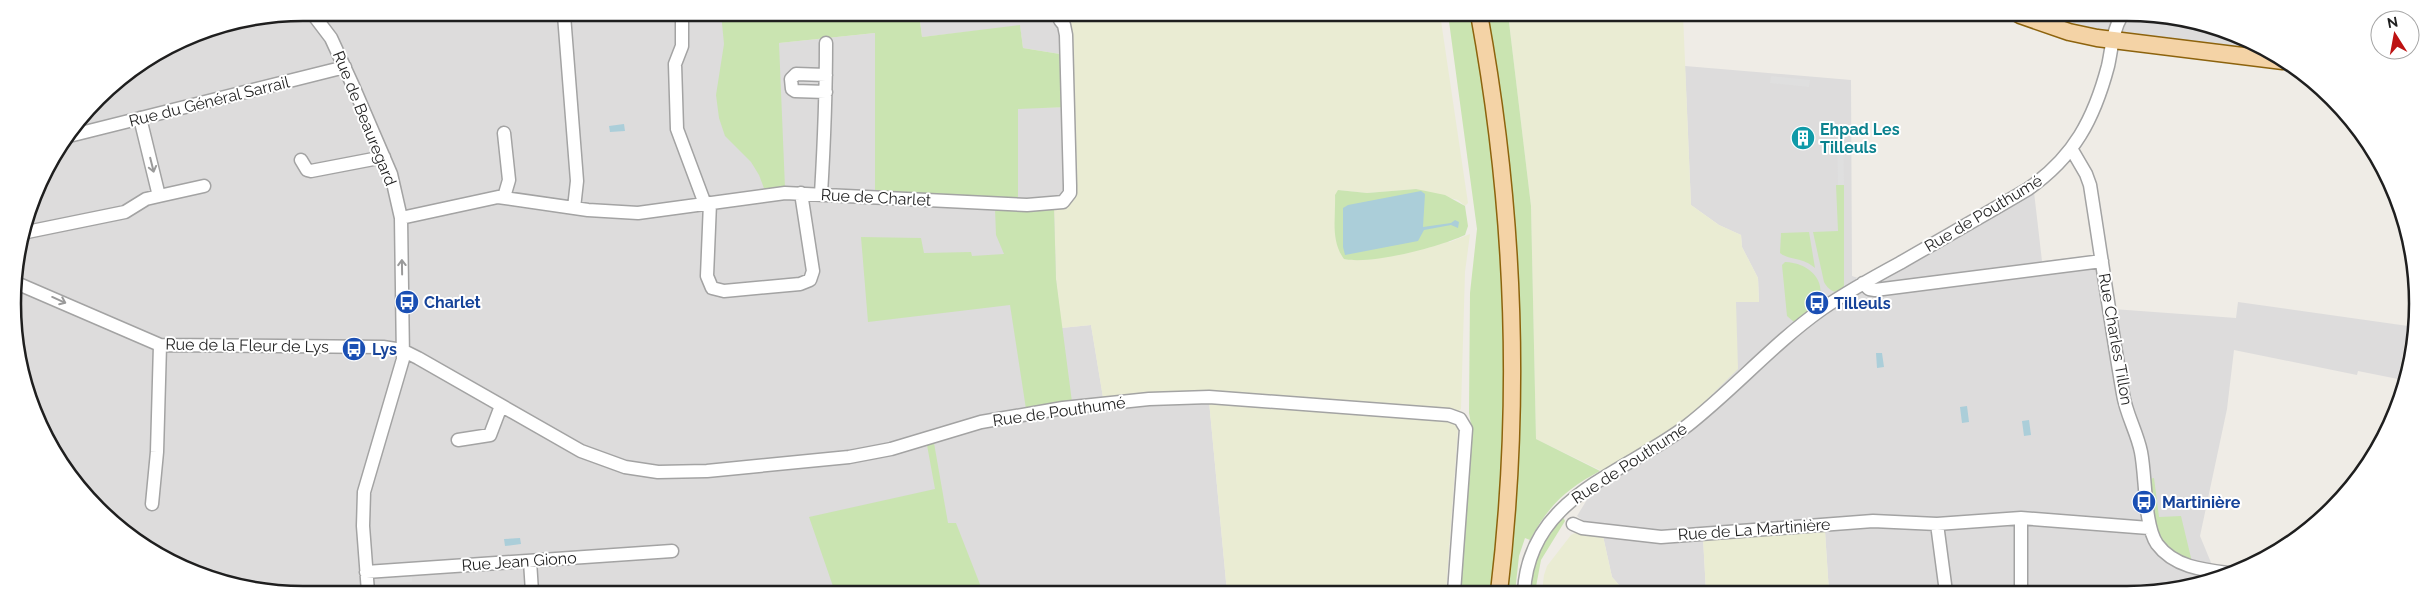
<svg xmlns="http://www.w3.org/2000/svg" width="2430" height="607" font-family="Raleway,sans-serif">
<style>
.residential{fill:#dddcdc}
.farmland{fill:#eaecd3}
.grass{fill:#cae4b1}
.parking{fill:#dfdfdf}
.water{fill:#abced9}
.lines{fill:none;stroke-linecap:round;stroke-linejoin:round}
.minor-casing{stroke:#a3a3a3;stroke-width:15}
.major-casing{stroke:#8d630d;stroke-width:19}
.minor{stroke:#fff;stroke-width:12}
.major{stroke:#f4d3a6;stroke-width:16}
.oneway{stroke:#9a9a9a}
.labels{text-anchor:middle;stroke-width:4;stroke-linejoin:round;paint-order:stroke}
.street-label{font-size:16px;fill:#1f1f1f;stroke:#fff}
.culture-label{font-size:16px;font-weight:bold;fill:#0d838f;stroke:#fff;text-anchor:start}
.transit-label{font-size:16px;font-weight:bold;fill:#164399;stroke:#fff;text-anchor:start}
.rim{fill:none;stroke:#1f1f1f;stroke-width:2.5}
</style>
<rect width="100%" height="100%" fill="#efece6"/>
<path class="residential" d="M304 13H777L779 43 875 33V196L1018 108 1068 107 1061 328 1091 325 1104 403 1209 401 1227 592H265L158 556 73 481 22 379 13 284 42 175 111 85 192 35Z
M919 13 1067 14 1066 55 1023 48 1020 26 922 37Z
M2044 15H2165L2273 52 2100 30Z
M1685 66 1851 80 1852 276 1876 284 2034 192 2042 261 2096 255 2113 309 2236 318 2238 302 2408 326 2398 379 2358 371 2357 375 2234 350 2227 409 2200 536 2212 565 2244 568 2164 592H1829L1825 532 1703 538 1706 592H1663L1662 587 1630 590 1620 586 1612 577 1603 536 1577 516 1604 472 1736 302H1759L1758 278 1742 247 1741 235 1719 225 1691 205Z"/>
<path class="farmland" d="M1067 14H1440L1468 203 1465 206 1458 200 1416 189 1367 193 1338 190 1335 226 1450 242 1470 234 1465 272 1461 409 1458 412 1404 405 1201 391 1103 398 1091 325 1061 328 1056 279 1054 204 1066 200Z
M1508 14H1683L1691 205 1719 225 1741 235 1742 247 1758 278 1759 302H1736L1738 369 1687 419 1604 472 1536 439 1531 206Z
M1209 401 1427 418 1451 422 1456 425 1458 429 1446 592H1227Z
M1825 531 1829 592H1706L1703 538Z
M1577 532 1603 536 1612 577 1620 586 1630 590 1662 587 1663 592H1542L1544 575 1547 566 1571 535Z"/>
<path class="grass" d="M721 13H919L922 37 1020 25 1023 48 1066 55 1068 107 1018 109V205L875 196V33L779 43 785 188 765 191 759 175 751 162 725 136 719 118 716 95 724 44Z
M1448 14H1471L1485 93 1497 194 1505 343 1501 497 1491 592H1459L1472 430 1469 413 1470 293 1477 229Z
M1486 14H1508L1531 206 1536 439 1600 471C1566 489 1548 506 1530 540L1525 538 1519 556 1515 592H1506C1531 400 1522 204 1486 14Z
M1836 185H1844V285L1843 290C1834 295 1828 289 1824 282L1813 232 1838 231Z
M1416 189 1445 195 1465 206 1468 226 1465 235C1439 247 1371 265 1344 259 1330 240 1336 217 1335 195L1338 190 1367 193Z
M995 208H1054L1056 279 1072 402 1026 409 1010 305 868 322 861 237 921 238 924 253 971 252 972 256 1004 254 996 235Z
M1809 232 1815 268C1803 257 1788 260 1780 253L1781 233Z
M1785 262C1826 264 1835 307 1794 322L1787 316 1782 265Z
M934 443 948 523H956L983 592H835L809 517 935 489 927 445Z
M2154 478 2159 517 2181 516 2192 562 2171 553 2156 531 2149 479Z
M1562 515 1565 521 1541 560 1535 592H1529L1538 554Z"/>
<path class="parking" d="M1771 76 1810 80 1809 87 1770 83Z
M1837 128H1843L1844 185H1838Z
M412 575V582L380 584 379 577Z"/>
<path class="water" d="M624 124 625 131 610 132 609 126Z
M1421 191 1425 194 1423 227 1451 223 1455 220 1459 222 1458 228 1451 225 1424 230 1418 241 1345 255 1343 247V208L1348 205Z
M1876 353H1882L1884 367 1877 368Z
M1967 406 1969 422 1962 423 1960 407Z
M2029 420 2031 435 2024 436 2022 421Z
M520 538 521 544 505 546 504 539Z"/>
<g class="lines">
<g class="minor-casing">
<path id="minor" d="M312 13 331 38 354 88 391 174 401 218 403 359 364 492 363 526 368 592
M682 13V46L675 64 677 129 705 204
M564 15 577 181 574 208
M826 75 796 74 791 79 792 89 795 91 826 92
M504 133 509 180 504 197
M73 135 345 67
M2072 150 2086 174 2090 185C2101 255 2111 325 2123 394 2126 414 2137 432 2141 452 2146 477 2144 525 2157 544 2174 567 2203 570 2229 573
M301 160 307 170 311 171 384 157
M821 194C824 144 826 94 826 43
M159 196 204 186
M710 203 707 276 712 288 724 291 800 284 810 280 813 271 801 193
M401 218 498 197 588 210 638 213 785 193 1027 205 1063 202 1070 193V186L1066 35 1064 25 1060 20
M27 232 125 212 146 199 159 196 140 118
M14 282 160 345 383 347 402 350 418 358 581 451 625 467 658 472 707 471 849 457 891 449 981 422 1063 408 1149 399 1209 397 1449 415 1460 419 1466 429 1454 592
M1863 283 1869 289 1875 290 2102 261
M458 440 490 435 501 406
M152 504 157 452 160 345
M2021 518V592
M1573 524 1582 528 1661 537 1873 521 1937 524 2021 518 2149 528
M1937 524 1946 592
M530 561 532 592
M366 572 672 551
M1524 592C1529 496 1624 474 1688 425 1735 388 1774 343 1822 309 1847 292 1874 277 1900 263 1943 238 1986 214 2028 189 2074 157 2094 119 2108 66 2112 48 2112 32 2122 15"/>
</g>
<g class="major-casing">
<path id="major" d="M1479 14C1514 205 1522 399 1499 592
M2020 15 2069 32 2097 38 2283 61"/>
</g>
<use href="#minor" class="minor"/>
<use href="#major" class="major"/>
</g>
<defs><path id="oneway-shaft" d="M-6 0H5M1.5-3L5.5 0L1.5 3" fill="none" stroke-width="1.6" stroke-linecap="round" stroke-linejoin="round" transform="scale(1.25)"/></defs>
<g class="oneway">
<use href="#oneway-shaft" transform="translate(152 165) rotate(76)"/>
<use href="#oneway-shaft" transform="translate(402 267) rotate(-91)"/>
<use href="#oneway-shaft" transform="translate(59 300) rotate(24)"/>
</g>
<defs>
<g id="building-disc" transform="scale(1.25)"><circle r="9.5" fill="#0f9aa8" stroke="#fff"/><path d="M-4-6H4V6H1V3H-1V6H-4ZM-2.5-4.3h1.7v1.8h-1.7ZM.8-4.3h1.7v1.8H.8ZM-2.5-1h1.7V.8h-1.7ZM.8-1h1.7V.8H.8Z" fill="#fff"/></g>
<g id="bus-disc" transform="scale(1.25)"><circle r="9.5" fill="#1a4fb4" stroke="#fff"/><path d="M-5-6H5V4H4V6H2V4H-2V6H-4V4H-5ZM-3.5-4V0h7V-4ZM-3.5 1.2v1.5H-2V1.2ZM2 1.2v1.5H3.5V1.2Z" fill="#fff"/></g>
</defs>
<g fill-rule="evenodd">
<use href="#building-disc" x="1803" y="138"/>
<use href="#bus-disc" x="407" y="302"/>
<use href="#bus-disc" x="1817" y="303"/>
<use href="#bus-disc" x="354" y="349"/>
<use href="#bus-disc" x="2144" y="502"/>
</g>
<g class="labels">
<g class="street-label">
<text transform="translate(209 101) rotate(-14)" y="6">Rue du Général Sarrail</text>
<text transform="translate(365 118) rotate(68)" y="6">Rue de Beauregard</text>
<text transform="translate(876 197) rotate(3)" y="6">Rue de Charlet</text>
<text transform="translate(1983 213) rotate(-31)" y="6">Rue de Pouthumé</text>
<text transform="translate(2116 339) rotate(80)" y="6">Rue Charles Tillon</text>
<text transform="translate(247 345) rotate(1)" y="6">Rue de la Fleur de Lys</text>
<text transform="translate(1059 411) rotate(-8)" y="6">Rue de Pouthumé</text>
<text transform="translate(1629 463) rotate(-33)" y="6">Rue de Pouthumé</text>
<text transform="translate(1754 529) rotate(-4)" y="6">Rue de La Martinière</text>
<text transform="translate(519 561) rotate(-4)" y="6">Rue Jean Giono</text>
</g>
<g class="culture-label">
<text x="1820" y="135">Ehpad Les<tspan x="1820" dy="18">Tilleuls</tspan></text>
</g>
<g class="transit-label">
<text x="424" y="308">Charlet</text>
<text x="1834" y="309">Tilleuls</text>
<text x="372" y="355">Lys</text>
<text x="2162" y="508">Martinière</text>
</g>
</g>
<path d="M0 0H2430V607H0ZM303 21H2127A282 282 0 0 1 2409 303V304A282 282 0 0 1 2127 586H303A282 282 0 0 1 21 304V303A282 282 0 0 1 303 21Z" fill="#fff" fill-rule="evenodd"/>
<path class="rim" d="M303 21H2127A282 282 0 0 1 2409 303V304A282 282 0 0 1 2127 586H303A282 282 0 0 1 21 304V303A282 282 0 0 1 303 21Z"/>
<g transform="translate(2395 35) rotate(349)"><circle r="24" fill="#ffffff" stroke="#a5a5a5"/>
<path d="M0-4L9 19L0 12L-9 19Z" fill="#bd1212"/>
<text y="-8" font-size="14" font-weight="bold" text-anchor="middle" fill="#1f1f1f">N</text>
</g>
</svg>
